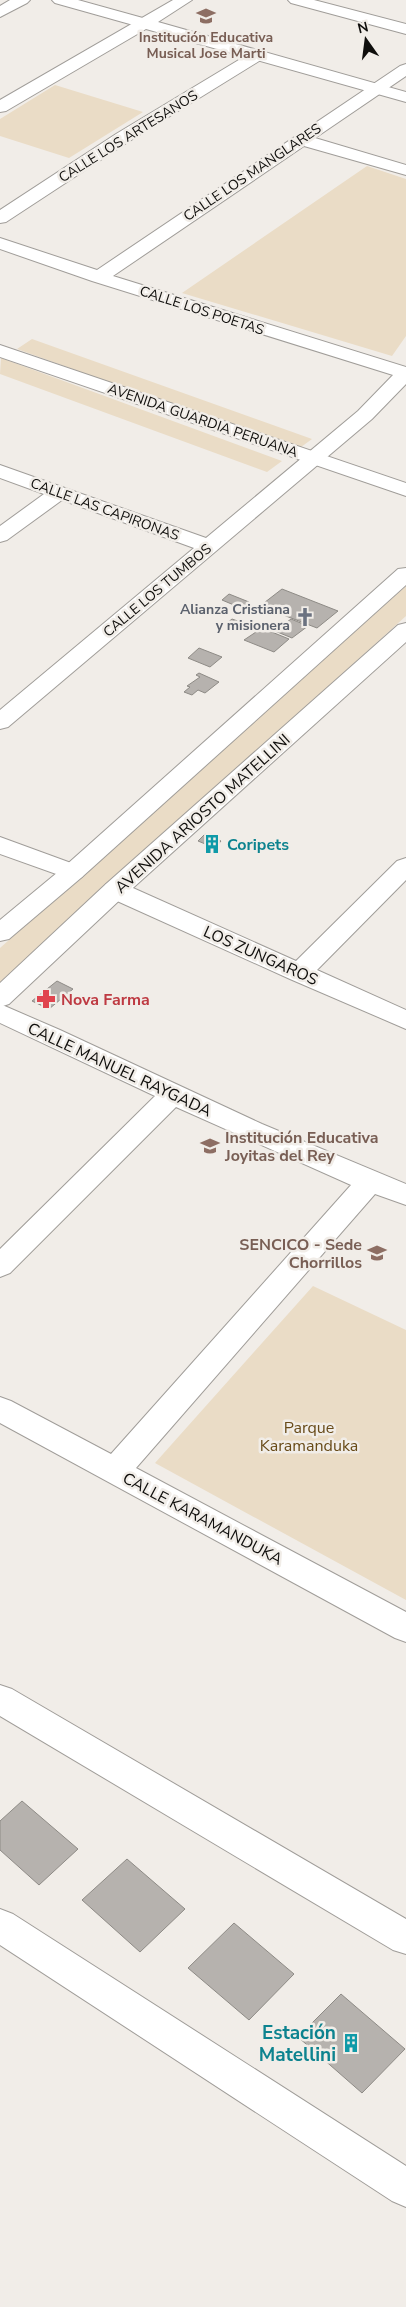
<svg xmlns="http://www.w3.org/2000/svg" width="406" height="2307" font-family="'Nunito Sans',sans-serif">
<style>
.green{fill:#eadcc6}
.building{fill:#b6b2ae;stroke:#8e8b86}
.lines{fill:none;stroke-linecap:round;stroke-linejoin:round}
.street-casing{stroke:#a09d99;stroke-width:2}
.secondary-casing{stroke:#a09d99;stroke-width:2}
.primary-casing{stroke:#a09d99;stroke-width:2}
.street{fill:#fff;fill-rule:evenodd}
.secondary{fill:#fff;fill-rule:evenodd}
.primary{fill:#fff;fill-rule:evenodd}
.labels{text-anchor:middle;stroke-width:5;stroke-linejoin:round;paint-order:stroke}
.far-education-label{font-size:14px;font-weight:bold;fill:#785e54;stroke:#f1ede8}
.far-street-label{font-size:14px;fill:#0f0e0c;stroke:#f1ede8}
.far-worship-label{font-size:14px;font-weight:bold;fill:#5b616d;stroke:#f1ede8;text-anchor:end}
.street-label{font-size:16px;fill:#0f0e0c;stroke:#f1ede8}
.culture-label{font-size:16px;font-weight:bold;fill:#0d838f;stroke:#f1ede8;text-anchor:start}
.health-label{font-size:16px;font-weight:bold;fill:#be3a42;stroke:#f1ede8;text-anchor:start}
.education-label{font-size:16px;font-weight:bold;fill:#785e54;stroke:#f1ede8;text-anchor:start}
.park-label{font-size:16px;fill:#684b19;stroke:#f1ede8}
.near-culture-label{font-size:19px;font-weight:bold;fill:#0d838f;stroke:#f1ede8;text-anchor:end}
</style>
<rect width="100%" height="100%" fill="#f1ede8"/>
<path class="green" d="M55 85 143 112 69 158 0 136V119Z
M367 166 406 179V336L392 356 182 293Z
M32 339 312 439 297 450 17 349Z
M1 358 282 461 267 472 0 374Z
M406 586V616L0 984V948Z
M313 1286 406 1330V1600L155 1463Z"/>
<path class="building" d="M282 589 338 611 317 628 260 606Z
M229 594 249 602 241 608 222 600Z
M232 619 243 623 239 627 227 623Z
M291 619 308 626 292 638 275 631Z
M262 628 289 639 274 652 244 640Z
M199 648 222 657 210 667 188 658Z
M199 673 219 682 205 693 198 690 192 695 184 692 190 687 187 686 200 677 196 675Z
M205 834 221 841 215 848 198 841Z
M57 981 73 989 49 1009 32 1001Z
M22 1801 78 1849 39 1885 0 1850V1821Z
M127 1859 185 1909 140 1952 82 1900Z
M234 1923 294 1974 249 2020 188 1968Z
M341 1994 405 2049 362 2093 298 2037Z"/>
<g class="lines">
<g class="street-casing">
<path id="street" d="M10 0H30L27 3 0 17V6Z
M52 0H78L150 20 152 23 150 26 144 28 55 3Z
M288 0H314L406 24V34L291 3Z
M258 50 264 52 266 55 264 58 128 142 6 222 0 223V210L116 134 252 52Z
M406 64V76L315 138 406 165V175L304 146 113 276 406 367V384L372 419 8 727 0 729V710L194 548 62 500 7 540 0 542V526L44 494 0 478V465L206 538 358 411 393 375 92 281 0 249V238L97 270 400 66Z
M0 837 82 867 85 872 82 877 73 880 0 854Z
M406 858V880L317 970 406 1010V1029L290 979 106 896 103 890 106 884 115 882 124 884 296 961 397 861Z
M0 1004 60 1030 262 1124 406 1184V1205L375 1194 136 1468 406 1612V1642L395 1638 0 1423V1397L11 1401 111 1454 351 1185 176 1107 10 1273 0 1277V1249L155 1096 0 1023Z"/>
</g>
<g class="secondary-casing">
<path id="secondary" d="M173 0H192L158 22 406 92V102L146 29 6 111 0 112V100Z
M0 345 406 483V496L0 357Z
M406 568V585L82 877 9 939 0 941V920L64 867 398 569Z
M406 623V642L124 896 9 1004 0 1007V983L106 884 398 625Z"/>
</g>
<g class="primary-casing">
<path id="primary" d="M0 1685 12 1689 406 1919V1954L393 1950 0 1716Z
M0 1909 13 1914 406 2166V2207L392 2201 0 1945Z"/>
</g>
<use href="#street" class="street"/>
<use href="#secondary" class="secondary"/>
<use href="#primary" class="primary"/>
</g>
<defs>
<g id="school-bare" transform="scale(1.5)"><path d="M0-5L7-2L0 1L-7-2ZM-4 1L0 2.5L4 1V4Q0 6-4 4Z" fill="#8d6e63" stroke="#f1ede8" stroke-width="2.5" paint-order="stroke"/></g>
<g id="church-bare" transform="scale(1.5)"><path d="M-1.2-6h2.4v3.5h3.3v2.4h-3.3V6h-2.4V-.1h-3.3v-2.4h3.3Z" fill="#6b7280" stroke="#f1ede8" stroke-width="2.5" paint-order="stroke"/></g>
<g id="building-bare" transform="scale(1.5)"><path d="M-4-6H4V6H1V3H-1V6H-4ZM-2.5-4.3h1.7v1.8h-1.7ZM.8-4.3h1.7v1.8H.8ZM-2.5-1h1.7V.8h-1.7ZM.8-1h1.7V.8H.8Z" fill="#0f9aa8" stroke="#f1ede8" stroke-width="2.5" paint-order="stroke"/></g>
<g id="pharmacy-bare" transform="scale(1.5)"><path d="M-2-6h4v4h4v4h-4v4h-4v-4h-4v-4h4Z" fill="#e0444e" stroke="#f1ede8" stroke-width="2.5" paint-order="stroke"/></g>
<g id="university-bare" transform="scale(1.5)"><path d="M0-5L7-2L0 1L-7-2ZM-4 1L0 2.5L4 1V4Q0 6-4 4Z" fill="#8d6e63" stroke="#f1ede8" stroke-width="2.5" paint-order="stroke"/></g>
</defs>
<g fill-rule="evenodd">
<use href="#school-bare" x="206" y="16"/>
<use href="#church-bare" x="305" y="617"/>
<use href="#building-bare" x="212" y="844"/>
<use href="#pharmacy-bare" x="46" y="999"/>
<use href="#school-bare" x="210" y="1146"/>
<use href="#university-bare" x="377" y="1253"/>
<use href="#building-bare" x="351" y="2043"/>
</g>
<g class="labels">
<g class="far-education-label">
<text x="206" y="42">Institución Educativa<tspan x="206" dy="16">Musical Jose Marti</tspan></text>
</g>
<g class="far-street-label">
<text transform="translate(128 136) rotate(-32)" y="5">CALLE LOS ARTESANOS</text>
<text transform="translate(252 172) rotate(-34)" y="5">CALLE LOS MANGLARES</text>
<text transform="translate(202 310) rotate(18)" y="5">CALLE LOS POETAS</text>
<text transform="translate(203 420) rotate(19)" y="5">AVENIDA GUARDIA PERUANA</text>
<text transform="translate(105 509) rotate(20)" y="5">CALLE LAS CAPIRONAS</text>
<text transform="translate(157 590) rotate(-40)" y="5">CALLE LOS TUMBOS</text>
</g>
<g class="far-worship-label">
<text x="290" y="614">Alianza Cristiana<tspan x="290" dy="16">y misionera</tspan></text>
</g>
<g class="street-label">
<text transform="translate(202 813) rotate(-42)" y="6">AVENIDA ARIOSTO MATELLINI</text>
<text transform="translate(261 955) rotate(24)" y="6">LOS ZUNGAROS</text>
<text transform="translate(120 1069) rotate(25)" y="6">CALLE MANUEL RAYGADA</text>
<text transform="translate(203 1518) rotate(28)" y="6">CALLE KARAMANDUKA</text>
</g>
<g class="culture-label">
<text x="227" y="850">Coripets</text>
</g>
<g class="health-label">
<text x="61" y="1005">Nova Farma</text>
</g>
<g class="education-label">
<text x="225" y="1143">Institución Educativa<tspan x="225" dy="18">Joyitas del Rey</tspan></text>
<text x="362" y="1250" text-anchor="end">SENCICO - Sede<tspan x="362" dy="18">Chorrillos</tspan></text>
</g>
<g class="park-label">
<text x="309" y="1433">Parque<tspan x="309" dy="18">Karamanduka</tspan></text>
</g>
<g class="near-culture-label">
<text x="336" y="2039">Estación<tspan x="336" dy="22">Matellini</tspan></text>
</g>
</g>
<g transform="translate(366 40) rotate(346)" stroke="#f1ede8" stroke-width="4" paint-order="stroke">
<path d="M0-4L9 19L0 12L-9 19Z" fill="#0f0e0c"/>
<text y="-8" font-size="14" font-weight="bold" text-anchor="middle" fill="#0f0e0c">N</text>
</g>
</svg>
